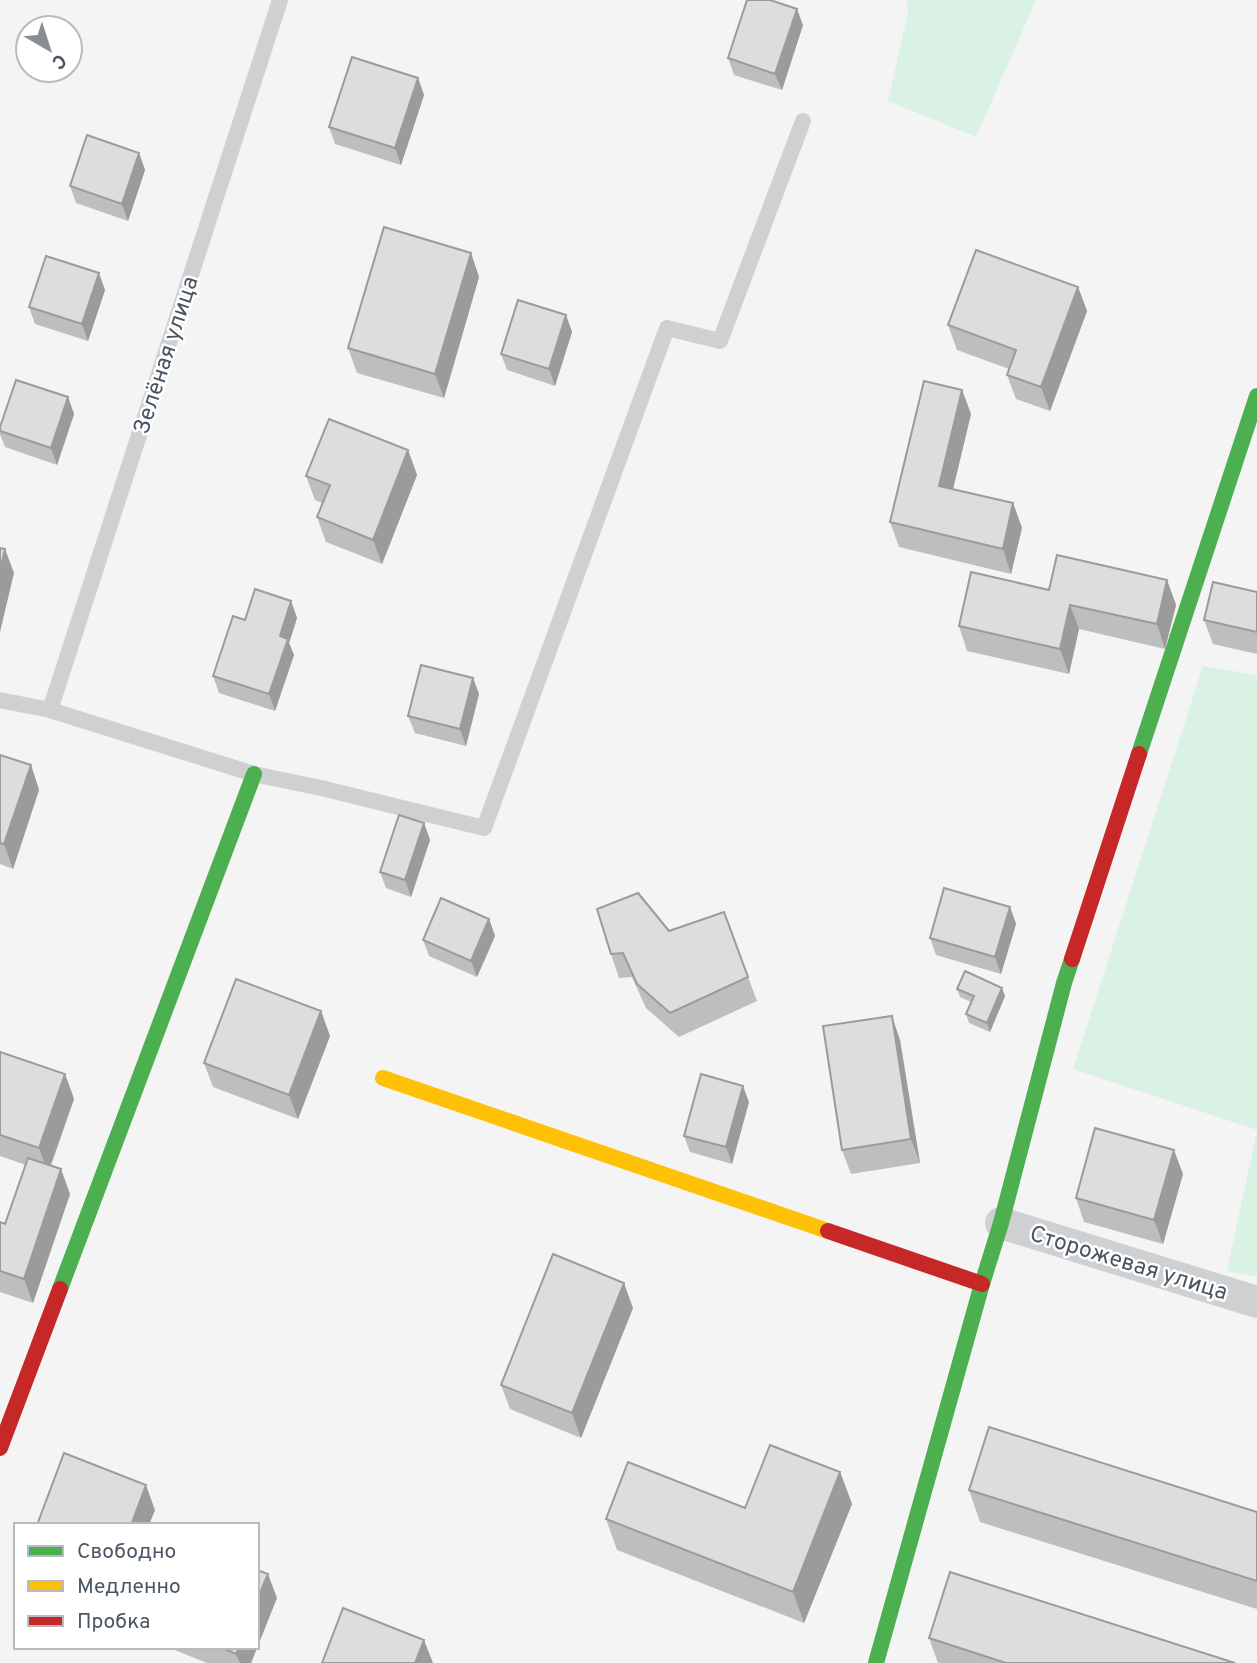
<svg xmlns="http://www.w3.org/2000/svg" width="1257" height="1663" font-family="Overpass,sans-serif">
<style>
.green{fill:#d9f2e3}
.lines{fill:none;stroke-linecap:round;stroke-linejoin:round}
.lane{stroke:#ced0d2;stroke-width:16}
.street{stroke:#ced0d2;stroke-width:32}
.fast{stroke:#4caf50;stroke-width:16}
.slow{stroke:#ffc107;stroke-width:16}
.jam{stroke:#c62828;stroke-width:16}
.wall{fill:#bebebf}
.shaded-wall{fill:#9b9b9b}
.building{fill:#ddddde;stroke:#9b9b9b;stroke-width:2}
.labels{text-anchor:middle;stroke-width:5;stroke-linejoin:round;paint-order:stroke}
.street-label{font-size:23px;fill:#4a5661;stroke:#fff}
</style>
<rect width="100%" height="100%" fill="#f4f4f4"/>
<path class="green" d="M907 0H1036L976 137 888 101 908 12Z
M1203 666 1257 675V1130L1073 1069Z
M1257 1131V1277L1227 1271Z"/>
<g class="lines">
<path class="lane" d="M0 700 50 710 254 774 321 788 484 828 667 328 720 341 803 121
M50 710 280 0"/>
<path class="street" d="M1001 1223 1257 1302"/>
<path class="fast" d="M1139 754 1257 396
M60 1289 254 774
M876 1663 982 1284 1001 1223 1064 983 1072 959"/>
<path class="slow" d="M383 1078 828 1231"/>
<path class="jam" d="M1072 959 1139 754
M828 1231 982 1284
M0 1448 60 1289"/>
</g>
<path class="wall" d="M803 25 782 90 734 75 728 58Z
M418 78 424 95 401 165 335 144 329 127Z
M139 153 145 170 128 221 76 203 70 186Z
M471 253 479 277 444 398 357 373 348 348Z
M1078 287 1087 311 1050 411 1016 399 1007 375 1009 369 957 350 948 325Z
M105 290 88 341 35 324 29 307Z
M566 315 572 332 555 386 507 370 501 354Z
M962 390 971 414 953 489 1013 503 1022 528 1011 574 899 547 890 522Z
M68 397 74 414 57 465 5 447 0 434V427Z
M408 450 417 475 382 564 326 542 317 517 322 503 315 500 306 476Z
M1167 580 1176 605 1165 649 1079 629 1069 674 967 651 959 626Z
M1257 592V654L1213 644 1204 620Z
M291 601 297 618 289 643 294 655 275 711 219 693 213 676 245 620Z
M473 678 479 694 466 746 415 733 408 716Z
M0 755 31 765 39 790 13 869 0 864Z
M424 823 430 840 411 897 386 888 380 872Z
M1010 907 1016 924 1001 974 936 955 930 938Z
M724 912 757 1001 679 1037 646 1008 632 977 619 978 611 954Z
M489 919 495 936 477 977 429 956 423 940Z
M957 989 1005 996 990 1032 969 1023 966 1014 971 1002 960 997Z
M321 1011 330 1036 298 1119 213 1087 204 1063Z
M900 1040 920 1163 851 1174 842 1150Z
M0 1052 65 1074 74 1099 51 1166 70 1194 33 1303 0 1292V1222L5 1224 26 1165 0 1156Z
M749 1102 732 1164 690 1152 684 1136Z
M1183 1174 1163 1244 1084 1222 1076 1198Z
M633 1308 581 1438 510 1409 501 1385Z
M840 1472 852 1504 804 1623 617 1550 606 1519 745 1508Z
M969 1490 1257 1512V1609L980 1522Z
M277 1598 251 1663H207L167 1647H257Z
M929 1638 1235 1663H938Z"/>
<path class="shaded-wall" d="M797 9 803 25 782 90 775 74Z
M418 78 424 95 401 165 395 148Z
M139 153 145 170 128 221 122 204Z
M471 253 479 277 444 398 435 374Z
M99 273 105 290 88 341 82 324Z
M1078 287 1087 311 1050 411 1041 387Z
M566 315 572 332 555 386 549 369Z
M962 390 971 414 948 510 939 486Z
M68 397 74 414 57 465 51 448Z
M408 450 417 475 382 564 373 540Z
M1013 503 1022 528 1011 574 1003 549Z
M5 549 14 573 0 632V571Z
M1167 580 1176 605 1165 649 1157 624Z
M291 601 297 618 289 643 294 655 275 711 269 694 280 636Z
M1070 605 1079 629 1069 674 1060 649Z
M473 678 479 694 466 746 460 729Z
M31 765 39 790 13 869 4 844Z
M424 823 430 840 411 897 405 880Z
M1010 907 1016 924 1001 974 995 957Z
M489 919 495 936 477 977 471 961Z
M1002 988 1005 996 990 1032 987 1023Z
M321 1011 330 1036 298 1119 289 1095Z
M892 1016 900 1040 920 1163 911 1139Z
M65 1074 74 1099 48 1172 39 1148Z
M743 1086 749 1102 732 1164 726 1147Z
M1174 1150 1183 1174 1163 1244 1154 1220Z
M61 1169 70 1194 33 1303 24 1279Z
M624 1283 633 1308 581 1438 572 1413Z
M840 1472 852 1504 804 1623 793 1592Z
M146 1485 155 1510 149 1525H131Z
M268 1574 277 1598 251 1663H240L236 1654 239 1647H257V1600Z
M424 1640 433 1663H415Z"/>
<path class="building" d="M747 0H770L797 9 775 74 728 58Z
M352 57 418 78 395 148 329 127Z
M87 135 139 153 122 204 70 186Z
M384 227 471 253 435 374 348 348Z
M976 250 1078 287 1041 387 1007 375 1016 350 948 325Z
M46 256 99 273 82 324 29 307Z
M518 300 566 315 549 369 501 354Z
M16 380 68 397 51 448 0 431V427Z
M924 381 962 390 939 486 1013 503 1003 549 890 522Z
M329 419 408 450 373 540 317 517 330 485 306 476Z
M0 548 5 549 0 571Z
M1057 555 1167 580 1157 624 1070 605 1060 649 959 626 971 572 1049 590Z
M1213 582 1257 592V632L1204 620Z
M255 589 291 601 280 636 288 639 269 694 213 676 233 616 245 620Z
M421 665 473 678 460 729 408 716Z
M0 755 31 765 4 844 0 843Z
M399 815 424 823 405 880 380 872Z
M944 888 1010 907 995 957 930 938Z
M638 893 669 931 724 912 748 977 670 1013 637 984 623 953 611 954 597 909Z
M441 898 489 919 471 961 423 940Z
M965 971 1002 988 987 1023 966 1014 974 996 957 989Z
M236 979 321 1011 289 1095 204 1063Z
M892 1016 911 1139 842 1150 823 1026Z
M0 1052 65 1074 39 1148 0 1135Z
M701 1074 743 1086 726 1147 684 1136Z
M1095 1128 1174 1150 1154 1220 1076 1198Z
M28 1158 61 1169 24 1279 0 1271V1222L5 1224Z
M553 1254 624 1283 572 1413 501 1385Z
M989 1427 1257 1512V1581L969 1490Z
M770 1445 840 1472 793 1592 606 1519 628 1462 745 1508Z
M64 1453 146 1485 131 1525H37Z
M257 1570 268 1574 257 1600Z
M950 1572 1235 1663H1006L929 1638Z
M343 1608 424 1640 415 1663H322Z
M220 1647H239L236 1654Z"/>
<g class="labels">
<g class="street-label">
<text transform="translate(165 355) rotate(-72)" y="8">Зелёная улица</text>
<text transform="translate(1129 1262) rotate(17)" y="8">Сторожевая улица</text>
</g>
</g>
<rect x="14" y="1523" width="245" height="126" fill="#ffffff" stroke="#b7bbc0" stroke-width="2"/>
<rect x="28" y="1546" width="35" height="10" fill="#4caf50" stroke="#b7bbc0" stroke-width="2"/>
<text x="77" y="1558" font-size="21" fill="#4a5661">Свободно</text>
<rect x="28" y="1581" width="35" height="10" fill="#ffc107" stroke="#b7bbc0" stroke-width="2"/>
<text x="77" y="1593" font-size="21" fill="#4a5661">Медленно</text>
<rect x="28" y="1616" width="35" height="10" fill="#c62828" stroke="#b7bbc0" stroke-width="2"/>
<text x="77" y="1628" font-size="21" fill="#4a5661">Пробка</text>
<g transform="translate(49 49) rotate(141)"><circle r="33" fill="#ffffff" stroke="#b7bbc0" stroke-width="2"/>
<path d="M0-5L12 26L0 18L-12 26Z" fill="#868d94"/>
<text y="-10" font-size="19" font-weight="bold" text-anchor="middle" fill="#4a5661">С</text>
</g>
</svg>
